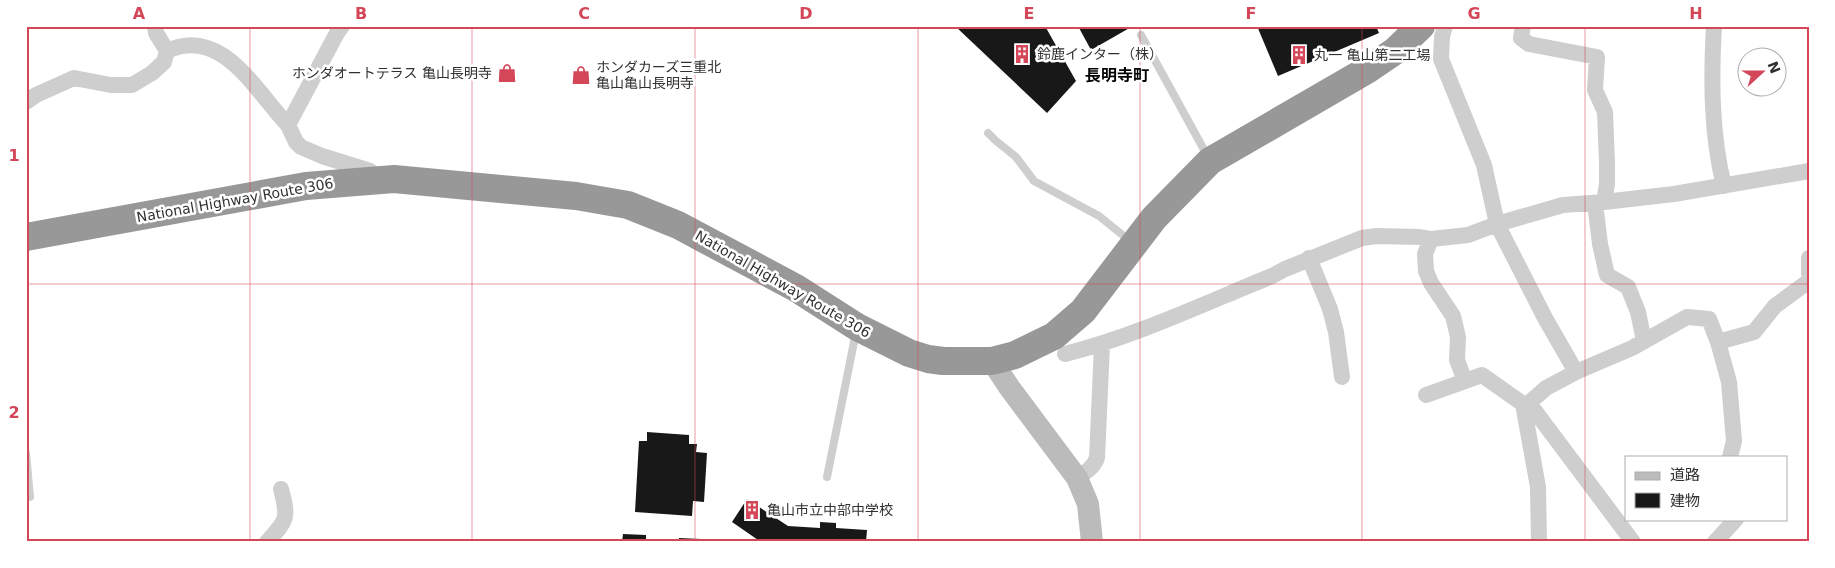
<svg xmlns="http://www.w3.org/2000/svg" width="1835" height="568" font-family="'DejaVu Sans','Noto Sans JP',sans-serif">
<style>
.building{fill:#181818}
.lines{fill:none;stroke-linecap:round;stroke-linejoin:round}
.lane{stroke:#cecece;stroke-width:8}
.street{stroke:#cecece;stroke-width:16}
.secondary{stroke:#bbb;stroke-width:22}
.highway{stroke:#989898;stroke-width:28}
.grid{fill:none;stroke:#d34758;stroke-width:1;stroke-opacity:0.55}
.labels{text-anchor:middle;stroke-width:5;stroke-linejoin:round;paint-order:stroke}
.poi-label{font-size:14px;fill:#313131;stroke:#fff;text-anchor:start}
.street-label{font-size:14px;fill:#313131;stroke:#fff}
.quarter-label{font-size:16px;font-weight:bold;fill:#000;stroke:#fff}
.neatline{fill:none;stroke:#d34758;stroke-width:2}
.grid-label{font-size:16px;text-anchor:middle;font-weight:bold;fill:#d34758}
</style>
<rect width="100%" height="100%" fill="#fff"/>
<path class="building" d="M955 26H1045L1076 81 1047 113Z
M1078 26H1133L1091 50Z
M1257 26H1376L1379 33 1278 76Z
M647 432 689 435V444H697L696 452 707 453 704 502 693 501 692 516 635 512 639 441H647Z
M747 499 788 526 820 528V522L836 523V528L867 530 866 542H777L772 539 770 542H761L732 522Z
M623 534 646 535V542H622Z
M679 538 701 539V542H679Z"/>
<g class="lines">
<path class="lane" d="M1141 35 1208 157
M988 133 995 140 1016 157 1034 181 1099 216 1130 241
M26 453 30 497
M827 477 856 332"/>
<path class="street" d="M155 26 156 33 167 51
M342 26 337 33 288 125 296 142 301 147 322 156 370 171 378 180
M1445 26 1442 37 1441 59 1484 165 1497 224 1545 318 1576 372 1546 388 1529 403 1523 404 1538 487 1539 542
M1523 26 1521 38 1529 44 1597 57 1595 90 1605 112 1607 163V184L1604 202
M1714 26C1711 79 1711 134 1724 186
M26 102 36 95 74 78 111 85H132L152 73 164 62 167 51C222 25 256 92 288 125
M1595 203 1600 244 1607 275 1628 287 1638 312 1644 341
M1431 239 1425 254 1426 271 1431 283 1453 316 1458 337 1457 360 1465 381
M1309 258 1330 309 1336 332 1342 377
M1809 258V274
M1718 342 1754 332 1775 306 1809 281
M1065 354C1136 336 1203 304 1272 276L1285 269 1362 238 1377 236 1420 237 1431 239 1468 235 1497 224 1563 205 1604 202 1674 194 1809 171
M1576 372 1632 348 1687 317 1709 319 1718 342 1729 382 1734 441 1730 457
M1426 395 1482 375 1523 404
M1529 403 1633 542
M1077 478C1086 472 1093 468 1097 458L1102 345
M267 542C287 520 289 519 281 489
M1715 542 1736 519"/>
<path class="secondary" d="M992 361 1009 387 1077 478 1088 504 1092 542"/>
<path class="highway" d="M26 237 306 186 394 179 576 196 628 205 678 225 796 288 857 327 909 353 928 359 943 361H992L1015 355 1054 336 1083 311 1154 218 1210 161 1367 70 1395 51 1421 26"/>
</g>
<path class="grid" d="M250 26V542M472 26V542M695 26V542M918 26V542M1140 26V542M1362 26V542M1585 26V542M26 284H1809"/>
<defs>
<g id="building-bare" transform="scale(1.5)"><path d="M-4-6H4V6H1V3H-1V6H-4ZM-2.5-4.3h1.7v1.8h-1.7ZM.8-4.3h1.7v1.8H.8ZM-2.5-1h1.7V.8h-1.7ZM.8-1h1.7V.8H.8Z" fill="#d34758" stroke="#fff" stroke-width="2.5" paint-order="stroke"/></g>
<g id="shop-bare" transform="scale(1.5)"><path d="M-5-2.5h2.3a2.7 3.5 0 0 1 5.4 0H5L5.5 6h-11ZM-1.5-2.5h3a1.5 2.3 0 0 0-3 0Z" fill="#d34758" stroke="#fff" stroke-width="2.5" paint-order="stroke"/></g>
</defs>
<g fill-rule="evenodd">
<use href="#building-bare" x="1022" y="54"/>
<use href="#building-bare" x="1299" y="55"/>
<use href="#shop-bare" x="507" y="73"/>
<use href="#shop-bare" x="581" y="75"/>
<use href="#building-bare" x="752" y="510"/>
</g>
<g class="labels">
<g class="poi-label">
<text x="1037" y="59">鈴鹿インター（株）</text>
<text x="1314" y="60">丸一 亀山第二工場</text>
<text x="596" y="72">ホンダカーズ三重北<tspan x="596" dy="16">亀山亀山長明寺</tspan></text>
<text x="492" y="78" text-anchor="end">ホンダオートテラス 亀山長明寺</text>
<text x="767" y="515">亀山市立中部中学校</text>
</g>
<g class="street-label">
<text transform="translate(235 200) rotate(-10)" y="5">National Highway Route 306</text>
<text transform="translate(783 284) rotate(30)" y="5">National Highway Route 306</text>
</g>
<g class="quarter-label">
<text x="1117" y="81">長明寺町</text>
</g>
</g>
<rect width="1835" height="568" fill="none" stroke="#ffffff" stroke-width="55"/>
<rect x="1625" y="456" width="162" height="65" fill="#ffffff" stroke="#adadad"/>
<rect x="1635" y="472" width="25" height="8" fill="#bbbbbb" stroke="#adadad"/>
<text x="1670" y="480" font-size="15" fill="#313131">道路</text>
<rect x="1635" y="493" width="25" height="15" fill="#181818" stroke="#adadad"/>
<text x="1670" y="506" font-size="15" fill="#313131">建物</text>
<g transform="translate(1762 72) rotate(69)"><circle r="24" fill="#ffffff" stroke="#adadad"/>
<path d="M0-4L9 19L0 12L-9 19Z" fill="#d34758"/>
<text y="-8" font-size="14" font-weight="bold" text-anchor="middle" fill="#313131">N</text>
</g>
<rect x="28" y="28" width="1780" height="512" class="neatline"/>
<g class="grid-label">
<text x="139" y="19">A</text>
<text x="361" y="19">B</text>
<text x="584" y="19">C</text>
<text x="806" y="19">D</text>
<text x="1029" y="19">E</text>
<text x="1251" y="19">F</text>
<text x="1474" y="19">G</text>
<text x="1696" y="19">H</text>
<text x="14" y="161">1</text>
<text x="14" y="418">2</text>
</g>
</svg>
